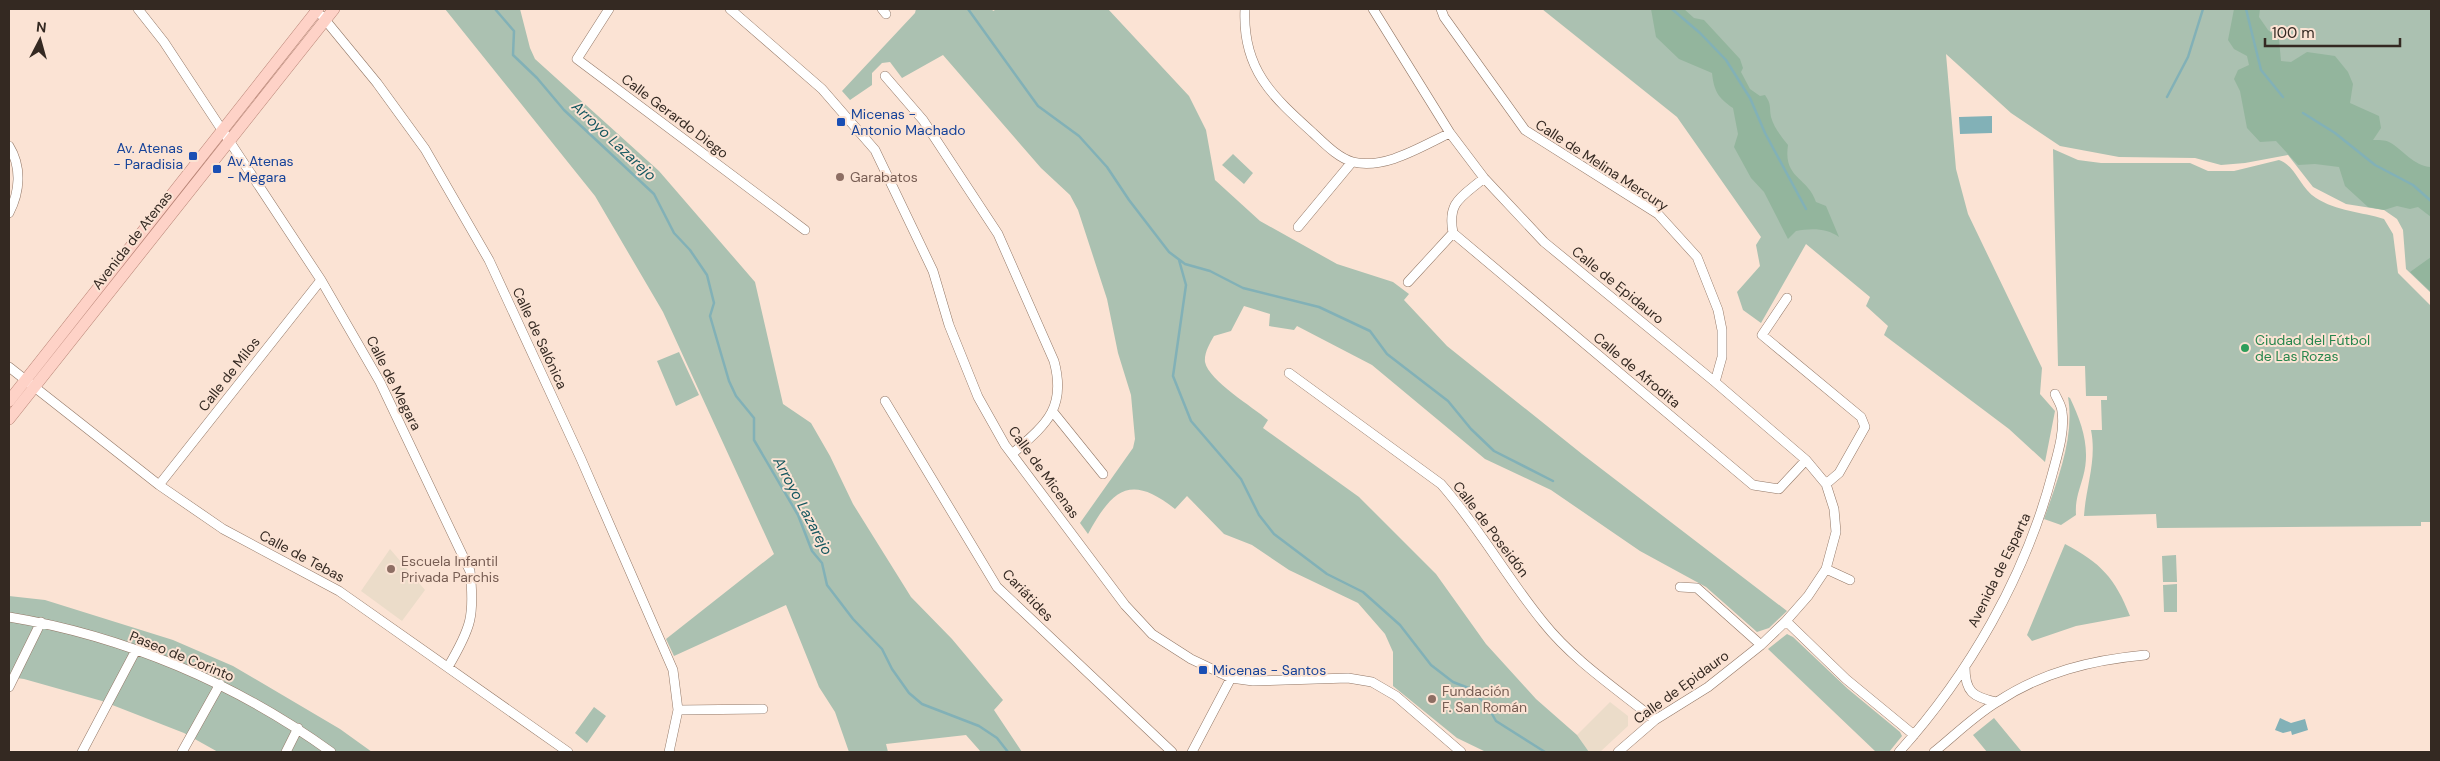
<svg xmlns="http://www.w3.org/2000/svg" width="2440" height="761" font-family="'DM Sans',sans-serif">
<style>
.education{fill:#ebdcc9}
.green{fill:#abc1b1}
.forest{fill:#93b59d}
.water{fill:#82b1b7}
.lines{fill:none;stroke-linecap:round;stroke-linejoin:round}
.stream{stroke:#82b1b7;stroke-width:2.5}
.minor-casing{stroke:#927766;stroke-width:10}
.major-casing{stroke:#b78375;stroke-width:12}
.minor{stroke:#fff;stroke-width:9}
.major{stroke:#fed2c7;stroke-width:11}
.transit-dot{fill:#1a4fb4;stroke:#fbe3d4;stroke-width:2}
.education-dot{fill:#8d6e63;stroke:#fbe3d4;stroke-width:2}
.leisure-dot{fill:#2e9e5b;stroke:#fbe3d4;stroke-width:2}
.labels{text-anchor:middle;stroke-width:4;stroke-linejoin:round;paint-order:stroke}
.transit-label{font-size:14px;fill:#164399;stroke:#fbe3d4;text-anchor:start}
.street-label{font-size:14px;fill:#342922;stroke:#fbe3d4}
.education-label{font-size:14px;fill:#785e54;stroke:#fbe3d4;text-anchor:start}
.leisure-label{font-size:14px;fill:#27864d;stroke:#fbe3d4;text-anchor:start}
.water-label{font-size:15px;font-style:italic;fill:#165860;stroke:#fbe3d4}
</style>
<rect width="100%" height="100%" fill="#fbe3d4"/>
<path class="education" d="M390 549 425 590 402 621 361 591Z
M1610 702 1628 716V726L1600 752H1589L1577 735Z"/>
<path class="green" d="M445 9H520L530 48 535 59 659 171 755 282 783 404 811 423 830 456 853 504 911 597 952 639 1003 700 994 710 1022 752H981L966 735 886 744 888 752H849L835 712 819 687 786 605 674 656 666 639 774 554 663 312 595 196Z
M916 9H992L993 11 997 9H1108L1189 96 1206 130 1215 180 1260 221 1337 264 1393 282 1409 294 1404 300 1447 346 1582 454 1787 611 1769 628 1757 632 1706 587 1640 551 1551 490 1485 459 1372 365 1297 326 1294 330 1269 326 1270 314 1244 306 1231 331 1214 336C1210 343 1204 353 1205 362 1209 381 1253 407 1268 420L1263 428 1359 497 1436 574 1486 644 1536 699 1577 735 1589 752H1486L1457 738 1393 686V652L1385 634 1358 603 1289 570 1252 545 1224 534 1187 496 1175 509C1130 473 1112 490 1088 534L1080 523 1133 448 1135 439 1131 395 1118 353 1107 299 1078 210 1070 195 1041 168 943 55 902 78 890 62 882 63 872 73V85L850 100 842 91 915 13Z
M1542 9H2431V293L2406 269 2403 230 2397 219 2384 210 2346 204 2313 187 2288 155 2245 163 2221 165 2195 158 2119 157 2060 146 2011 113 1946 54 1956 169 1968 214 2042 368 2040 394 2055 411 2045 462 2009 429 1884 335 1888 326 1866 306 1870 297 1806 244 1761 323 1743 310 1737 292 1760 266 1756 245 1761 237 1677 117Z
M2053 149 2078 160 2101 163H2190L2208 171H2234L2279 160C2296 166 2300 188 2316 198 2336 211 2362 212 2384 219L2393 234 2398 273 2431 306V522H2421V526L2157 528 2156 514 2084 516C2086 486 2097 460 2091 430H2102L2101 400H2107V396H2086L2085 366H2058Z
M1233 154 1253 173 1244 184 1222 165Z
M679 352 699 395 676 406 657 361Z
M2068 397 2070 398C2082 423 2091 449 2083 477 2079 491 2075 500 2076 515L2061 525 2044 519C2057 481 2075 438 2068 397Z
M2065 544C2101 563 2115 578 2130 616L2076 626 2032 641 2027 635Z
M2176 555 2177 582H2163L2162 556Z
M2177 584V612H2164L2163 585Z
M9 596 45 600 173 640 233 666 340 729 372 752H218L184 733 102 701 24 679 9 677Z
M1787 634 1793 637 1848 689 1900 732 1902 736 1889 752H1876L1768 649Z
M594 707 606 716 587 743 575 733Z
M1994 718 2022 752H1987L1973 735Z"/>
<path class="forest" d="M1651 9H1684L1694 18 1704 20 1740 59 1743 68 1741 72 1750 89 1760 96 1765 95C1772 105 1769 107 1771 117 1774 128 1781 136 1788 145 1783 179 1807 176 1816 202L1826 206 1839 237C1827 228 1811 228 1796 231L1788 239 1764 192 1751 178 1734 147 1738 134 1733 108C1718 98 1714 91 1712 73L1679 59 1656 37Z
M2234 9H2260L2259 17 2268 30 2279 39 2281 61 2291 62 2307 52 2335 56 2348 72 2353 84 2350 103 2379 116 2381 128 2373 140C2378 140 2385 140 2389 142 2404 150 2413 166 2431 167V217L2418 207 2410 209 2397 206 2384 210 2368 207 2345 186 2339 167 2315 164 2298 165 2276 141 2260 142 2247 128 2240 91 2234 79 2238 70 2249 65 2247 56 2234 49 2228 40Z
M2431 257V292L2410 272Z"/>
<path class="water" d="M1992 116V133L1960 134 1959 117Z
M2280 718 2291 723 2305 719 2308 730 2292 735 2291 731 2283 733 2275 730Z"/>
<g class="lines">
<path class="stream" d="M495 9 514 31 513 55 537 78 564 110 654 194 674 233 690 250 707 275 714 303 710 316 729 381 736 396 754 418V440L798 515 812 551 822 563 827 585 853 619 882 649 892 669 909 693 922 704 979 726 997 738 1008 752
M968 9 1038 106 1079 136 1107 167 1129 200 1169 252 1185 264 1210 271 1243 288 1319 307 1370 331 1387 354 1448 401 1471 429 1494 451 1553 481
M1672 9 1700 33 1726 60 1750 98 1765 133 1806 209
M2246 9 2261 70 2283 97
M2167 97 2188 57 2203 9
M2303 113 2335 133 2375 165 2413 185 2431 201
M1179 260 1186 285 1173 376 1191 421 1241 479 1259 515 1274 534 1327 574 1363 592 1400 625 1431 665 1453 682 1471 689 1488 707 1496 721 1545 752"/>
<g class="minor-casing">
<path id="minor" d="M138 9 164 42 321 280 380 382 470 571C475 616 471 628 448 667
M609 9 577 59 805 230
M730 9 822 89 875 150 933 271 949 325 978 397 1005 445 1125 605 1152 634 1191 659 1231 678 1253 681 1348 678 1372 682 1396 696 1461 752
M882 9 886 14
M1245 9C1242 69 1272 96 1313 133 1324 143 1338 158 1353 162 1385 170 1422 146 1450 133
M1373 9 1450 133 1484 178 1544 242 1715 382 1806 460 1826 484 1834 509 1836 532 1826 569 1808 596 1786 621 1761 645 1708 687 1655 720 1618 752
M1441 9 1444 17 1525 130 1658 214 1697 257 1718 310 1722 330V357L1715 382
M322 16 377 83 425 149 489 260 581 459 673 670 678 710 669 752
M885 76 923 120 998 234 1054 361C1067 409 1045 425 1012 454
M9 146C22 167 20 192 9 213
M1484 178C1462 197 1447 201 1453 233L1753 485 1779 489 1806 460
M1298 227 1352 162
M1408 282 1453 233
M1787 298 1762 335 1861 417 1865 427 1839 473 1826 484
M9 367 159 485 223 529 339 591 568 752
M1289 373 1441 484C1479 527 1507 578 1543 622 1574 661 1617 689 1655 720
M885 401 997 587 1172 752
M1053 412 1103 474
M159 485 321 280
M1826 569 1850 580
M1680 587 1697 588 1761 645
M9 617C125 636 237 684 331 752
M1786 621 1846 679 1914 735
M1965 667C1965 692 1973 697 1996 702
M9 687 41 622
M678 710 763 709
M82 752 136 650
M182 752 220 684
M286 752 298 728
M1192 752 1231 678
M1899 752C1969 674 2025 577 2052 475 2057 456 2065 432 2062 412 2062 406 2057 399 2055 394
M1934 752C1954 736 1974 716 1997 702 2042 672 2092 660 2145 655"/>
</g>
<g class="major-casing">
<path id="major" d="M9 401 318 9
M9 419 334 9"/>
</g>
<use href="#minor" class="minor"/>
<use href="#major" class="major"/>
</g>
<g class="transit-dot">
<rect x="836" y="117" width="10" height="10" rx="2.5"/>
<rect x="188" y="151" width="10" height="10" rx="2.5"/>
<rect x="212" y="164" width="10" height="10" rx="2.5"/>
<rect x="1198" y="665" width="10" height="10" rx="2.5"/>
</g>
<g class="education-dot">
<circle cx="840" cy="177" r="5"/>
<circle cx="391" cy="569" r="5"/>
<circle cx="1432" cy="699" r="5"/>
</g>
<circle class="leisure-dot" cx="2245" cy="348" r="5"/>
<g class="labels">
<g class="transit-label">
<text x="851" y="119">Micenas -<tspan x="851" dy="16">Antonio Machado</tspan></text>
<text x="183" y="153" text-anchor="end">Av. Atenas<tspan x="183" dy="16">- Paradisia</tspan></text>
<text x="227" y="166">Av. Atenas<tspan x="227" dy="16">- Megara</tspan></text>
<text x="1213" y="675">Micenas - Santos</text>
</g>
<g class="street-label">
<text transform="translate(675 116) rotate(37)" y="5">Calle Gerardo Diego</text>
<text transform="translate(1602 165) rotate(33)" y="5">Calle de Melina Mercury</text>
<text transform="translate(132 240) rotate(-52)" y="5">Avenida de Atenas</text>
<text transform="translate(1618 285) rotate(39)" y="5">Calle de Epidauro</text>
<text transform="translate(540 338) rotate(65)" y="5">Calle de Salónica</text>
<text transform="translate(1637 370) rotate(40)" y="5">Calle de Afrodita</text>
<text transform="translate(229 374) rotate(-52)" y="5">Calle de Milos</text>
<text transform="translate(394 383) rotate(63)" y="5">Calle de Megara</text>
<text transform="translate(1044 472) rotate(54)" y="5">Calle de Micenas</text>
<text transform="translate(1491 529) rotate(53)" y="5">Calle de Poseidón</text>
<text transform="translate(302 556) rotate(28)" y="5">Calle de Tebas</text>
<text transform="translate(1999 570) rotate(-64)" y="5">Avenida de Esparta</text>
<text transform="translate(1028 595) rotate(46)" y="5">Cariátides</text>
<text transform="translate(182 656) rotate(22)" y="5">Paseo de Corinto</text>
<text transform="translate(1681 687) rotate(-36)" y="5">Calle de Epidauro</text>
</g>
<g class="education-label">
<text x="850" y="182">Garabatos</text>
<text x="401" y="566">Escuela Infantil<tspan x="401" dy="16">Privada Parchis</tspan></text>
<text x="1442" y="696">Fundación<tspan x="1442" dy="16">F. San Román</tspan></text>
</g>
<g class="leisure-label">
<text x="2255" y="345">Ciudad del Fútbol<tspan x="2255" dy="16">de Las Rozas</tspan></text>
</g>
<g class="water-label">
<text transform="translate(614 141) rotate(43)" y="5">Arroyo Lazarejo</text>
<text transform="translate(803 506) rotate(62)" y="5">Arroyo Lazarejo</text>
</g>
</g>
<rect width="2440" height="761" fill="none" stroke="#342922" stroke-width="20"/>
<g transform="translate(40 40) rotate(6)" stroke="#fbe3d4" stroke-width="4" paint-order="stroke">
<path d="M0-4L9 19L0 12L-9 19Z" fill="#342922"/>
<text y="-8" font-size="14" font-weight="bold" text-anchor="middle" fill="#342922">N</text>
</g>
<path d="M2265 38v8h135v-8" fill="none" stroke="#342922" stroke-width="2.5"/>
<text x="2272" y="38" font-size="15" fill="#342922" stroke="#fbe3d4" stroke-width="4" paint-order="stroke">100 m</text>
</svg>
